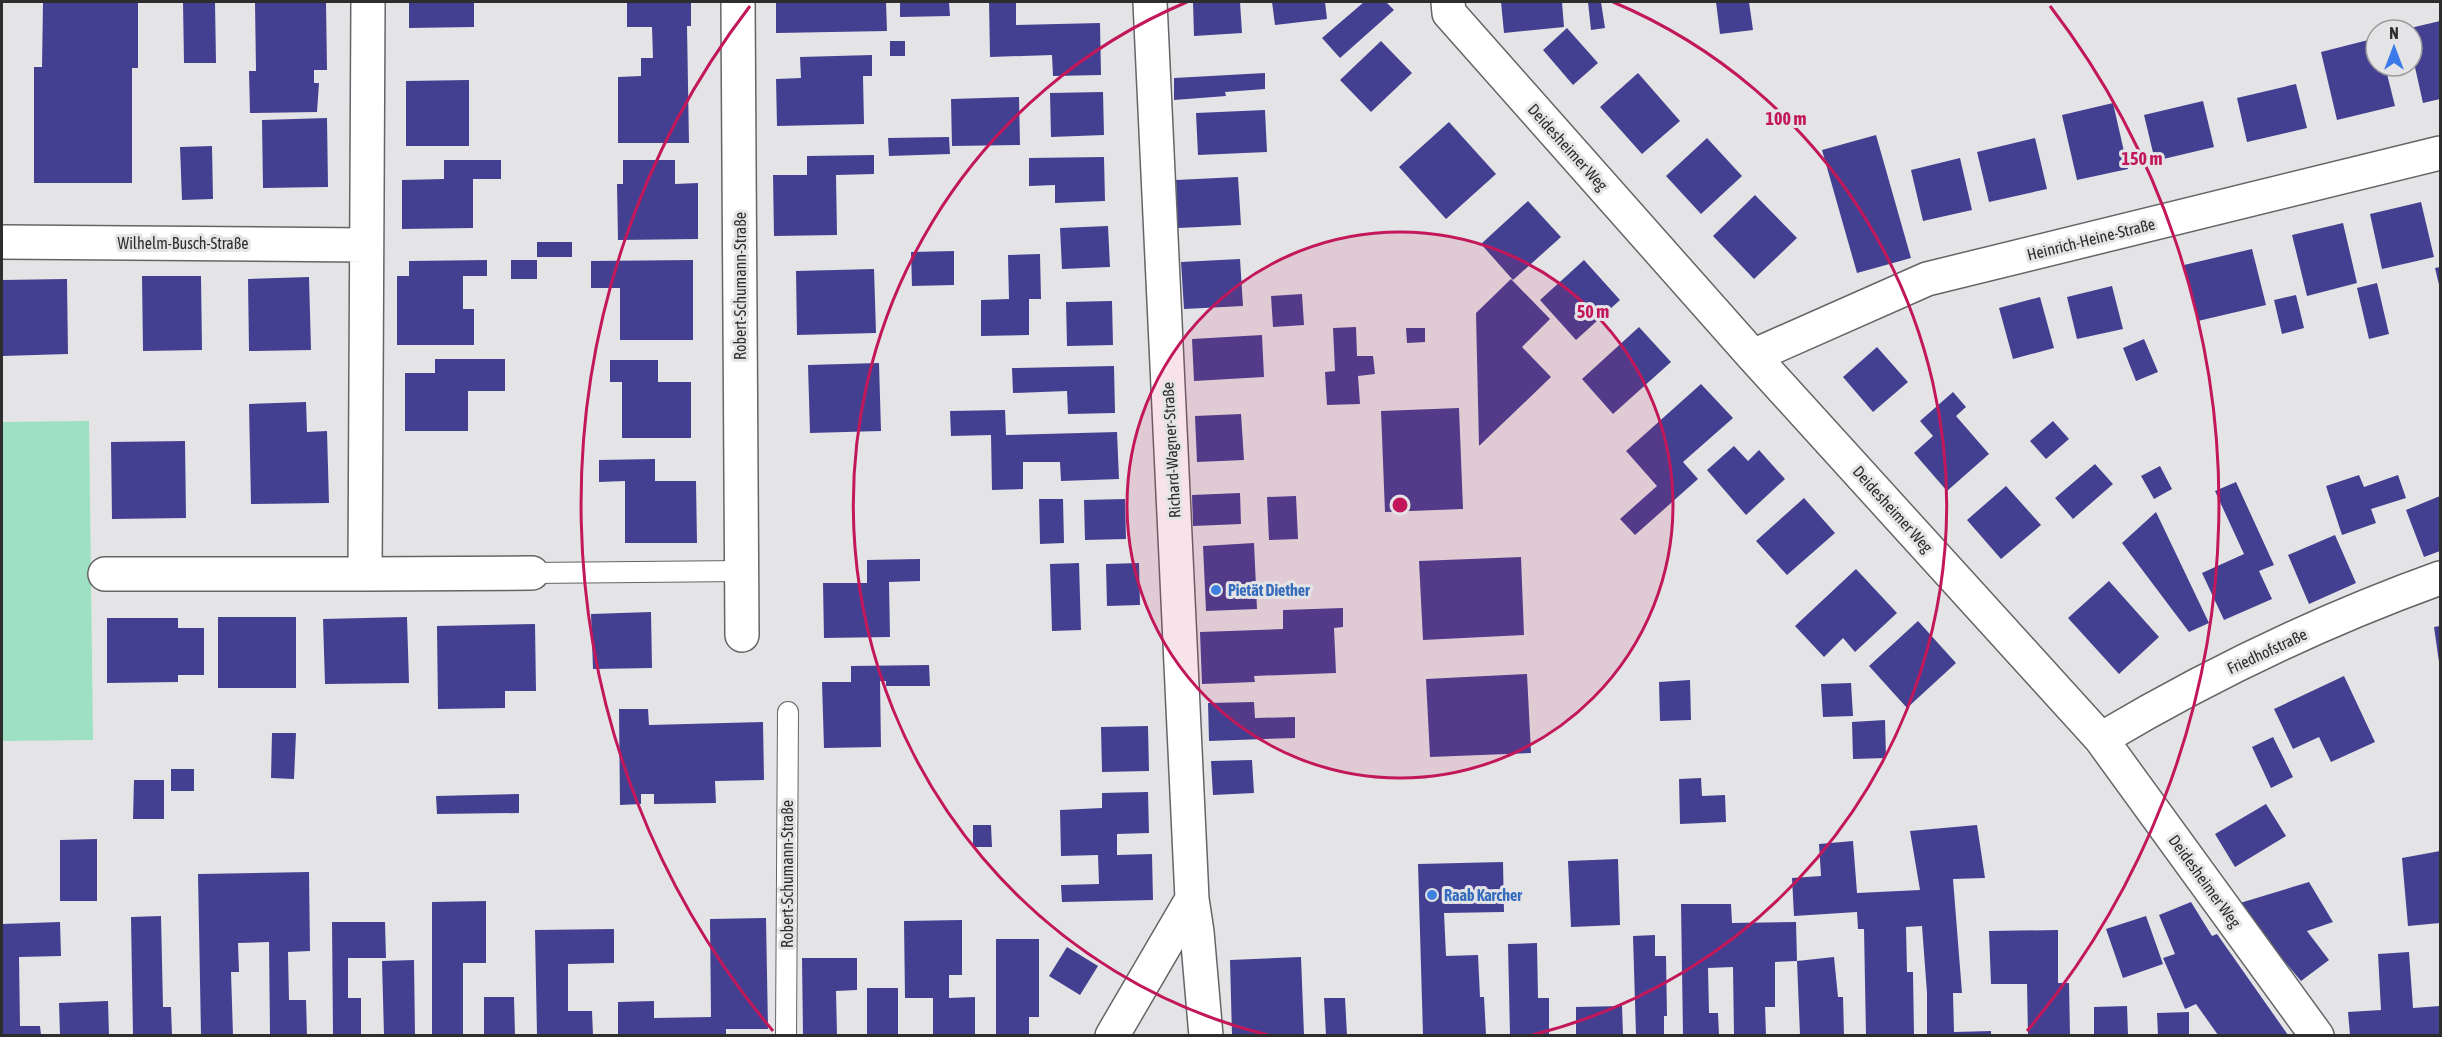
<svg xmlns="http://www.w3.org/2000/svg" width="2442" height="1037" font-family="'Asap Condensed',sans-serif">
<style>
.green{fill:#9de1c2}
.building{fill:#444091}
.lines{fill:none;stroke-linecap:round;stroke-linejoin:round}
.lane-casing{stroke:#646566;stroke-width:22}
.street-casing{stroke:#646566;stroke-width:36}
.lane{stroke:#fff;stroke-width:20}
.street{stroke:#fff;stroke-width:33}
.ring{fill:none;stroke:#c2185b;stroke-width:3}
.shop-dot{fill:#3f7fe0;stroke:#e4e4e6;stroke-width:2}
.labels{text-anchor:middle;stroke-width:6;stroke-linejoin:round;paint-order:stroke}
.street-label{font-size:16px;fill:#2d2d2e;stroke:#e4e4e6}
.shop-label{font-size:16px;font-weight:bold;fill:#366cbe;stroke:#e4e4e6;text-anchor:start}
.centre{fill:#c2185b;stroke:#e4e4e6;stroke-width:3}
.ring-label{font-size:18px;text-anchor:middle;font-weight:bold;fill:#c2185b;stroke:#e4e4e6;stroke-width:6;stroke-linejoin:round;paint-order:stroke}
</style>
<rect width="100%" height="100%" fill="#e4e4e6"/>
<path class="green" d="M89 421 93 740 2 741V422Z"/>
<path class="building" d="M43 2H138V68H132V183H34V67H42Z
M183 2H215L216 63H184Z
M255 2H326L327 70H314V83H319L317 112 250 113 249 71H256Z
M409 2H474V27L409 28Z
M627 2H691V26H687L689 143H618V77L641 76V58H653L652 27H627Z
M776 2H886L887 31 776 33Z
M900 2H949L950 16 900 17Z
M989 2H1016V25L1100 23 1101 75 1053 76 1052 55 990 57Z
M1193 2H1240L1242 33 1194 36Z
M1272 2H1325L1327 19 1275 25Z
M1364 2H1386L1394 10 1340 58 1322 38Z
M1501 2H1562L1564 27 1504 33Z
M1588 2H1601L1605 28 1591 30Z
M1716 2H1749L1753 30 1720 34Z
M2440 21V99L2423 103 2412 54V30L2406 29Z
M1567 28 1598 63 1573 85 1543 50Z
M2376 38V66H2385L2395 106 2337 120 2321 52Z
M890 41H905V56H890Z
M1381 41 1412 73 1371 112 1340 80Z
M872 55V76H863L864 124 777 126 776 79 801 78 800 57Z
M1265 73V89L1225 92 1226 96 1174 100V78Z
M1638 73 1680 121 1642 154 1600 107Z
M469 80V146H406V81Z
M2296 84 2307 128 2247 142 2237 98Z
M1103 92 1104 135 1051 137 1050 93Z
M1019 97 1020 145 952 146 951 99Z
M2203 101 2214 147 2155 161 2144 115Z
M2113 103 2128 169 2077 180 2062 115Z
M1265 110 1267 152 1198 155 1196 113Z
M327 118 328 187 263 188 262 120Z
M1449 122 1496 174 1446 219 1399 167Z
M1876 135 1911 258 1857 273 1822 150Z
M949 137 950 154 889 156 888 138Z
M1707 138 1742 176 1701 214 1666 176Z
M2035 138 2047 189 1989 202 1977 152Z
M212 146 213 199 182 200 180 147Z
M874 155V174L836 175 837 235 774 236 773 175H807V156Z
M1104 157 1105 201 1055 203V185L1029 186V158Z
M1960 158 1972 210 1923 221 1911 170Z
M444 160H501V179H473V228L402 229V180L444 179Z
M623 160H675V184L698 183V239L618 240 617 184H623Z
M1238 177 1241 225 1178 228 1176 180Z
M1755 195 1797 238 1754 279 1713 236Z
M1528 201 1561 237 1513 280 1481 244Z
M2421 202 2434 257 2382 269 2370 214Z
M2343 223 2357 283 2307 296 2292 235Z
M1108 226 1110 267 1062 269 1060 228Z
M537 242H572V257H537Z
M2252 249 2266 305 2198 321 2184 265Z
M954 251V285L912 286 911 252Z
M1040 254 1041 299H1029V335L981 336V300L1009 299 1008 255Z
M1240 259 1243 306 1184 309 1181 262Z
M487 260V276H463V309H474V345H397V276H409V261Z
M511 260H537V279H511Z
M693 260V340H620V288H591V261Z
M1584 260 1620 300 1576 340 1540 300Z
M2440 267V289L2435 268Z
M874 269 876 333 797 335 796 271Z
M142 276H201L202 350 143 351Z
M309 277 311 350 249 351 248 279Z
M67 279 68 354 2 356V280Z
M1511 279 1550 319 1522 347 1551 377 1479 446 1476 313Z
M2377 283 2389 334 2369 339 2357 288Z
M2112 286 2123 329 2077 339 2067 297Z
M1302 294 1304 325 1273 327 1271 296Z
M2296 295 2304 328 2282 334 2274 300Z
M2040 297 2054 348 2013 359 1999 308Z
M1112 301 1113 345 1067 346 1066 302Z
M1356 327 1357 356H1373L1375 374 1358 376 1360 404 1327 405 1325 372 1335 371 1333 328Z
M1639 327 1671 362 1613 414 1582 379Z
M1406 328H1425V342L1407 343Z
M1262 335 1264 377 1194 381 1192 339Z
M2144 339 2158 372 2136 381 2123 348Z
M1877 347 1908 382 1873 412 1843 377Z
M435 359H505V391H468V431H405V373H435Z
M610 360H658V382H691V438H622V382H610Z
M879 363 881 431 810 433 808 365Z
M1114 366 1115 413 1068 414 1067 391 1013 393 1012 368Z
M1701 384 1733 418 1683 462 1698 479 1635 535 1620 519 1657 486 1626 451Z
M1953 392 1966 407 1956 416 1989 454 1947 491 1914 453 1933 436 1920 421Z
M306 402 307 432 327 431 329 503 251 504 249 404Z
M1459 408 1463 509 1385 512 1381 411Z
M1005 410 1006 435 1117 432 1119 479 1061 481 1060 462H1023V489L992 490 991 435 951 436 950 411Z
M1241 414 1244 460 1197 462 1195 416Z
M2053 421 2069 439 2046 459 2030 441Z
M185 441 186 518 112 519 111 442Z
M1734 446 1748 461 1759 450 1785 479 1746 515 1707 470Z
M655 459V481H696L697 543H625V481L599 482V460Z
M2095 464 2113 484 2073 519 2055 498Z
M2160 466 2172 489 2154 499 2141 476Z
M2359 475 2364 487 2398 475 2406 498 2371 509 2376 523 2342 535 2326 486Z
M2236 482 2274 565 2259 571 2272 599 2224 620 2202 573 2244 554 2215 491Z
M2006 486 2041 525 2001 559 1967 520Z
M1240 493 1241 524 1193 526 1192 495Z
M1296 496 1298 539 1269 540 1267 497Z
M2440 496V551L2424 557 2406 510Z
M1804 498 1835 533 1787 575 1756 541Z
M1039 499H1063L1064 543 1040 544Z
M1125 499 1126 539 1085 540 1084 500Z
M2156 512 2209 623 2189 632 2122 543Z
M2335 535 2356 583 2309 604 2288 555Z
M1254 543 1257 609 1206 611 1203 546Z
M1521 557 1524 635 1423 640 1419 561Z
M920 559V581L889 582 890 637 824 638 823 583H867V560Z
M1079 563 1081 630 1052 631 1050 564Z
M1139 563 1140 605 1107 606 1106 564Z
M1856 569 1897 613 1855 652 1843 638 1824 657 1795 626Z
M2109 581 2159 637 2119 674 2068 618Z
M1343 608V627L1334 628 1336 673 1254 676 1255 682 1202 684 1200 632 1283 629V610Z
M651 612 652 668 593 669 591 614Z
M218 617H296V688H218Z
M407 617 409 683 325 684 323 619Z
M107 618H178V628H204V675H178V682L107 683Z
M1918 621 1956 663 1907 708 1869 666Z
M535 624 536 691H505V708L438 709 437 626Z
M2440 626V661L2439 662 2434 627Z
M929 665 930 686H886V681H880L881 747 824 748 822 682H851V666Z
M1527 674 1531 753 1430 757 1426 679Z
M2344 676 2375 742 2331 762 2319 737 2293 749 2274 709Z
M1690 680 1691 720 1660 721 1659 682Z
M1851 683 1853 716 1823 717 1821 684Z
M1254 702 1255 718 1295 717V738L1209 741 1208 703Z
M619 709H648L649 725 763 722 764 780 715 781 716 803 654 804V794H641V804L620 805Z
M1885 720 1886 758 1853 759 1852 722Z
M1148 726 1149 771 1102 772 1101 727Z
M272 733H296L294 779 271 778Z
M2273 737 2293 777 2271 788 2252 747Z
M1252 760 1254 793 1213 795 1211 761Z
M171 769H194V791H171Z
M1701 778 1702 796 1725 795 1726 822 1680 824 1679 779Z
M134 780H164V819H133Z
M1148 792 1149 833 1117 834V855L1152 854 1153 900 1062 902 1061 885 1099 884 1098 855 1061 856 1060 810 1102 808V793Z
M519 794V813L437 814 436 796Z
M2266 804 2286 836 2235 867 2215 834Z
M973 825H991L992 847H973Z
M1977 825 1985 878 1953 879 1962 993H1953L1954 1032 1991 1031V1035H1927V993L1922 926 1906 927 1907 972H1913L1914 1035H1866L1864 929H1858L1857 912 1794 916 1792 878 1821 876 1819 844 1853 841 1857 893 1920 890 1910 831Z
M97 839V901H60V840Z
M2440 851V923L2408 926 2402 858Z
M1618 859 1620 925 1571 927 1568 861Z
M1503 862 1504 912 1444 913 1446 956 1478 955 1480 997H1484L1486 1035H1423L1418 864Z
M309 872 310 951 288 952 289 1000H306L307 1035H270L269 942 238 943 239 972H231L233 1035H201L198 874Z
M2309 882 2333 922 2307 931 2329 960 2301 981 2270 944 2240 903Z
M486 901V963H463V1035H432V902Z
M2191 902 2212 936 2217 934 2288 1035H2218L2196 1004 2185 1009 2163 958 2175 954 2159 915Z
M1681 904H1731L1732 923 1796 922 1797 961 1775 962V1007H1765L1766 1035H1734L1733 967 1708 968 1709 1013H1718L1719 1035H1683Z
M161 916 163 1007H171L172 1035H133L131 917Z
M2146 916 2163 964 2123 978 2106 929Z
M766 918 768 1029H726V1035H618V1002L654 1001V1018L711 1017 710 919Z
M962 920V975H949V998L975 997V1035H933V998H905L904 921Z
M60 922 61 956 19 957 20 1026H40L41 1035H2V924Z
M332 922H385L386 958H348V998H361V1035H333Z
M614 929V963L568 964V1011H592L593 1035H537L535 930Z
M2058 930V983H2069L2070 1035H2028L2027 984H1991L1989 931Z
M1655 935V956H1666L1667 1016H1664V1035H1636L1633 936Z
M996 939H1039V1017H1029V1034H996Z
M1537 943 1538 998H1549V1035H1510L1508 944Z
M1067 947 1098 966 1080 995 1049 976Z
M2409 952 2413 1008 2440 1006V1035H2350L2348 1012 2381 1010 2378 954Z
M1301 957 1304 1035H1232L1230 960Z
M1834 957 1838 997H1843L1844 1035H1800L1797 961Z
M802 958H857V990L836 991 837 1035H803Z
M414 960 415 1035H384L382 961Z
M867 988H898V1035H867Z
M484 997H514L515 1035H484Z
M1324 998H1345L1347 1035H1326Z
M108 1001 109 1035H60L59 1003Z
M1622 1006 1623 1035H1576V1007Z
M2127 1006 2128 1035H2094V1007Z
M2189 1012V1035H2158L2157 1013Z"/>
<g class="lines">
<g class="lane-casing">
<path id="lane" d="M532 573 742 571
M786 1036 788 712"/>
</g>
<g class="street-casing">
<path id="street" d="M738 2 742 635
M1150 2 1192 899 1197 932 1206 1036
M1448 2 1449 13 1753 356 2101 739 2317 1036
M2 242 365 245
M1753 356 1927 279 2440 153
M105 574H365L368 2
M365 574 532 573
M2101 739C2209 675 2323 620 2440 578
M1112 1036 1192 899"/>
</g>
<use href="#lane" class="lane"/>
<use href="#street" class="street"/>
</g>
<circle cx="1400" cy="505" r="273" fill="#c2185b" fill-opacity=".12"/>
<g class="ring">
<circle cx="1400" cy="505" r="273"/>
<path d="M1268 1035A546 546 0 0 1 1187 2M1613 2A546 546 0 0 1 1532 1035"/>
<path d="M773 1031A819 819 0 0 1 750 6M2050 6A819 819 0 0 1 2027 1031"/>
</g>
<g class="shop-dot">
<circle cx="1216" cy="590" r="6"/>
<circle cx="1432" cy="895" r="6"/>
</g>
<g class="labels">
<g class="street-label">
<text transform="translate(1568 147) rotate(48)" y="6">Deidesheimer Weg</text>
<text transform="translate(2091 239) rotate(-14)" y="6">Heinrich-Heine-Straße</text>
<text x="183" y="249">Wilhelm-Busch-Straße</text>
<text transform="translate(740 286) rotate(-90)" y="6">Robert-Schumann-Straße</text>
<text transform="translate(1171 450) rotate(-93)" y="6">Richard-Wagner-Straße</text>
<text transform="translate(1893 509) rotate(48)" y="6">Deidesheimer Weg</text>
<text transform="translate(2267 651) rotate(-25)" y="6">Friedhofstraße</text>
<text transform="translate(787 874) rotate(-90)" y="6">Robert-Schumann-Straße</text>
<text transform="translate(2205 881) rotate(54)" y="6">Deidesheimer Weg</text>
</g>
<g class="shop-label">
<text x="1228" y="596">Pietät Diether</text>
<text x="1444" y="901">Raab Karcher</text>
</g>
</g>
<circle cx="1400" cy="505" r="9" class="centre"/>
<g class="ring-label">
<text x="1786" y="125">100 m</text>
<text x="2142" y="165">150 m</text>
<text x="1593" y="318">50 m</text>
</g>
<rect width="2442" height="1037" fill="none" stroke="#2d2d2e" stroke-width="6"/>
<g transform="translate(2394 48)"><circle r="28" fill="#e4e4e6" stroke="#9b9b9c" stroke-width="1.5"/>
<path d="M0-4.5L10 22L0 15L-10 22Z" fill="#3a7be9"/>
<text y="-9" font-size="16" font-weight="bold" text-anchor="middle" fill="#2d2d2e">N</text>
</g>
</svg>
